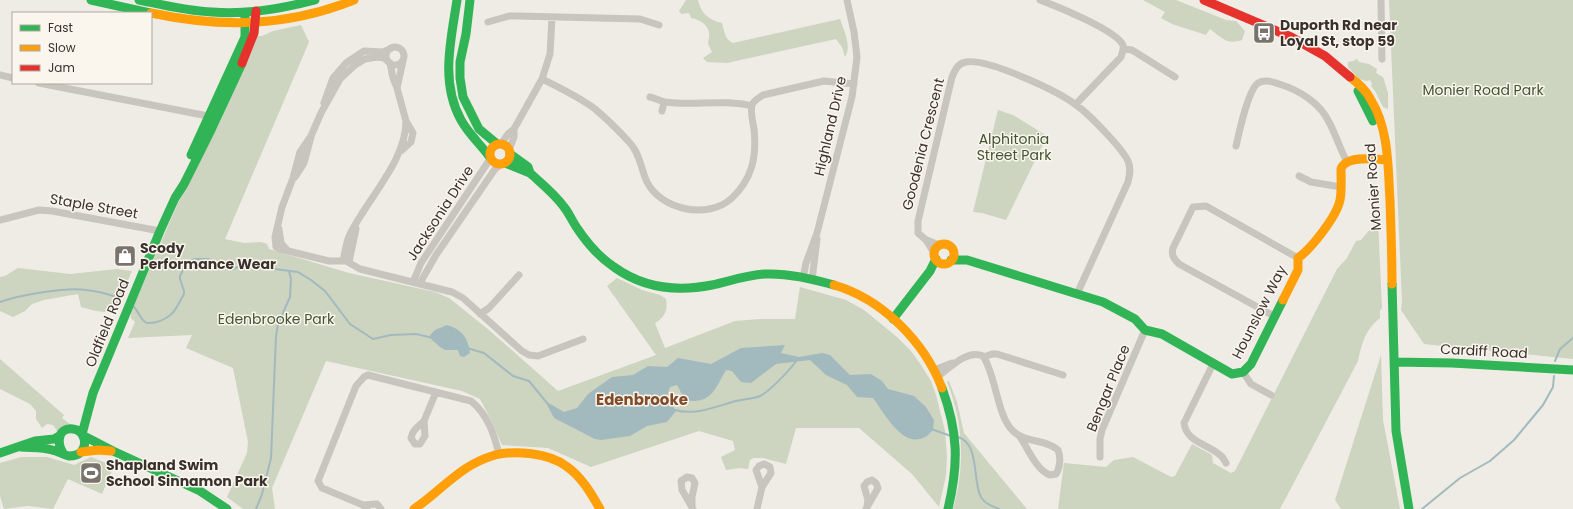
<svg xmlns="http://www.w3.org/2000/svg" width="1573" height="509" font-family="Poppins,sans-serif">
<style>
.green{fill:#cdd4c0}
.water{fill:#a2babe}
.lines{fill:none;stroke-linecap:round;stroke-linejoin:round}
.stream{stroke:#a2babe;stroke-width:2}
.street{stroke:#c8c4be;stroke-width:7}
.fast{stroke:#30b455;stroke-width:9}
.slow{stroke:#ff9f0a;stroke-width:9}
.jam{stroke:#e5322d;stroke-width:9}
.labels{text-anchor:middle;stroke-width:3;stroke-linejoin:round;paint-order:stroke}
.poi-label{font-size:14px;font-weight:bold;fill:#39322c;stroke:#faf6ee;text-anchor:start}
.park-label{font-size:14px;fill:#435531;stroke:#faf6ee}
.street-label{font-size:14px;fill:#39322c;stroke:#faf6ee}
.neighbourhood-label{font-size:15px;font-weight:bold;fill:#824c2a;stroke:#faf6ee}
</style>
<rect width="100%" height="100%" fill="#eeece5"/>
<path class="green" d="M686 0H698C701 13 708 20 722 23 724 31 725 40 733 43L840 19C844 30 852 47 845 57L842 47 836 39 727 63 707 62 703 58 712 52C711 50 710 48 709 46 707 43 709 40 709 37 711 26 699 19 691 18L689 13 681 14 679 11Z
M1143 0H1176L1226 20 1236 21 1245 31 1242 40C1227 45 1222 38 1210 29L1206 35 1172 24 1161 18 1165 12Z
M1389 0H1573V359L1424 344 1401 310 1402 302Z
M301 25 309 42 225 239 244 243 261 242 267 244 269 249 349 273 435 292 449 298 489 330 558 391 656 355 607 286 617 278 642 290 660 295 666 299C668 310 665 317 655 323L665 348 735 321 760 319H795L800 287 846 300 864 310 897 337 911 351 921 365 931 381 936 395 945 431 947 457 946 475 939 507 912 474 859 428H796L786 464 763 458H753L750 460 748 469 739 468 726 470 721 457 735 450 733 441 699 431 591 467 548 448 502 445 492 422 480 399 462 391 326 361 272 488 275 509H243L227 497 247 453 248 442 233 368 186 348 192 335 128 338 135 322 131 318V312L178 203 219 124 257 36H262L273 31Z
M1357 59 1359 62 1369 64 1377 69 1376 73 1383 77 1388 93V109L1383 107 1375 91 1371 86 1372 84 1370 80 1367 81 1359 79 1348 67V62L1353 61Z
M998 110 1013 115 1047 136 1006 220 982 213 973 212Z
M1378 220 1382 308 1380 311V318C1365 330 1362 343 1358 361L1280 509H1058L1064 463 1106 467 1114 460 1133 457 1171 477 1175 476 1192 444 1212 455 1213 463 1231 473 1235 471 1337 269 1347 258 1356 241 1361 240Z
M18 268 70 274 117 269 132 271 114 313 96 311 81 307 78 294 44 300 32 304 25 311 13 317 0 311V277L5 276Z
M1381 355 1383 420 1400 509H1341L1335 500Z
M0 359 64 415 62 418 71 425 59 434 53 425 47 424 42 428 36 419V411L30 404 0 389Z
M948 381H949L957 402 964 433 1027 509H953C965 467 964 423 947 382Z
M21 457H47L74 465 91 457 114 466 102 494 68 479 53 509 28 506 4 509 0 496V463Z"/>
<path class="water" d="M447 325C462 329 468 338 470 353L464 357 460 356 458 350H445L440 347 431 339 430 335 435 330Z
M785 345 781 353 799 357 822 353 830 355 850 375 871 374 882 381 888 389 914 396 926 407 934 420 933 430C930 433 927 437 923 438 901 447 884 412 873 398L857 397 847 385 826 375 810 360 776 364 751 383 741 382 732 371 726 370C715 389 711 405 685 400L677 385 670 387 667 396 676 411 667 422 647 426 630 436 601 440 595 439 554 418 545 401 564 412 577 408 588 394 612 377 633 375 648 366 667 367 678 358 711 364 741 348Z"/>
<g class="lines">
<path class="stream" d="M0 302C19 295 66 287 86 290 98 291 108 294 119 298
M134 307C138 311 140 318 145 322 148 324 153 323 157 322 175 316 175 309 184 294V291L180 279V276L185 266 194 259H208L228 268 233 269 252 262H256L267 268 298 272 311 280 325 291 350 324 373 339 391 335 416 334 433 338
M467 348 484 353 513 376 529 381 547 403
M1555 361 1560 349 1573 338
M675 410C695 416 717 406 736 401 744 399 753 399 760 396 769 392 790 370 796 361
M931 429 951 436
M958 437C979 443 973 479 980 495 983 503 992 506 999 509
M256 509 262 494 271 458 276 336 278 324 290 297 291 279 289 271
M1422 509 1460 478 1490 461 1514 440 1543 405 1553 387 1554 376"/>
<path class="street" d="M1040 0C1056 6 1116 30 1123 45 1124 49 1122 53 1121 57L1076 104
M1381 0 1382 59
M488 22 509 16H518L640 19 659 25
M386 56a9 9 0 1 1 18 0a9 9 0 1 1-18 0Z
M1123 49 1132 50 1175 77
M389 62 384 58 378 57 365 59 355 65 340 79 321 113 311 136 300 152 293 178 282 207 275 237 276 247 280 249 329 261H346L360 269 452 292 463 298 522 351 529 355 538 356 583 339
M390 63 393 78 397 88 406 121 413 133 411 142 401 151
M0 75 13 78
M542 79C560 88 579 97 595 109 607 119 619 131 630 143 640 154 641 169 647 182 661 210 708 220 732 198 752 179 757 157 754 129 753 122 750 112 752 105 754 100 759 98 763 95L824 81 854 84
M39 83 213 117
M397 88 403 61
M650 97C655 98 660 101 665 102 693 106 724 99 752 106
M324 103 333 78 346 63 364 51 383 52 390 49
M662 111 664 102
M501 144 508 134 514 129 542 79 550 54 552 17
M1236 146C1239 133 1248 90 1258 83 1265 79 1272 82 1279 84 1299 90 1320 103 1329 122 1336 135 1340 149 1347 162
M509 150 514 137V129
M1299 176 1311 182 1341 187
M295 177 304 163 311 137
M0 220 39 210 52 211 160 231
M279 229 281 243 288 251
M927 240 939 245
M934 253 926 240 918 233V221L952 77C955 70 958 63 966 62 987 58 1058 91 1076 105 1088 113 1122 148 1128 161 1131 168 1130 174 1128 182L1077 294
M343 261C345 252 346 242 350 234 368 198 406 161 406 121
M349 262 356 229
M803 278 806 263 817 233 852 97 857 57 854 32 847 0
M812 280 817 239
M413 282 421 263 490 159
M420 283 436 255 495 169 500 165
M480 314 489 308 519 275
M1274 316 1179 264C1174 259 1171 255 1173 248L1193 207 1206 206 1298 258
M984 357 992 354H997L1063 375
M1213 364 1184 423C1186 442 1208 444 1220 455 1223 457 1224 460 1226 463
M934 370 952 363
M1243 372 1251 384 1271 395
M937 377C950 368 967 349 983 356 996 375 997 416 1013 431 1025 443 1046 439 1058 450 1061 457 1060 468 1056 474L1050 475C1036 470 1028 448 1020 437
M424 421 425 436 420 444H415L411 438C413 429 418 427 424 421Z
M424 421 436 392
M1100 457V439L1102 430 1145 330
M363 505 377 504 381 509
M692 506V497L695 483 692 478 687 477 681 481 682 490 693 509
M367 509 363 505 322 488 318 481 356 386 364 377 368 375 471 401C488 415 494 434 499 454
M757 509 762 487 771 473 770 467 764 464 759 466 756 470 762 487
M866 509 878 488 876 483 872 480 867 482 864 486 868 500 867 507"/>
<path class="fast" d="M91 0 150 13
M139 0C163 5 187 11 212 12 247 15 281 9 315 0
M457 0C451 40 440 82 461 120 468 133 480 144 489 156
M470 0 466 34 460 62V78L463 97 479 129 497 144
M1358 91 1373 121
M510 154 528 167 530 173C542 184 555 194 564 207 569 213 572 221 577 228 587 243 599 257 614 267 643 288 677 292 712 285 730 281 747 275 765 274 788 273 812 279 834 285
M191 155 245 37V13
M505 163 530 173
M951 260H967L1103 302 1135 319 1145 330 1162 334 1232 374 1243 372 1251 364 1283 300
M1392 284 1396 431 1409 509
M893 319 930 271 936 259
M1394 362 1452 363 1573 370
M942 388C958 432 959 463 948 509
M82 434 93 393 160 231 175 198 184 184 210 132 242 63
M84 436 113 451 200 491 227 509
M21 447C31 448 42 447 52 450 58 451 63 455 69 456 73 456 78 455 81 452 88 444 84 430 73 429 57 427 57 444 63 453
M0 453 35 441 54 439 59 436"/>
<path class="slow" d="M151 13C222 28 286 27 354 0
M1350 77C1359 84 1366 90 1371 100 1389 129 1388 168 1390 201 1391 229 1392 257 1392 284
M490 154a10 10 0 1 1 20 0a10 10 0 1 1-20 0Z
M934 254a10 10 0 1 1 20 0a10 10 0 1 1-20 0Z
M834 285C882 299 924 341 942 388
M1283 300 1298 270V258C1311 249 1337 216 1340 200 1342 190 1341 179 1341 169 1346 155 1375 159 1387 160
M81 452 98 450 111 451
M414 509C432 497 447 481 465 469 474 463 485 458 495 455 515 450 549 453 566 466 581 476 591 493 600 509"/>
<path class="jam" d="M1204 0 1291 37 1325 56 1350 77
M242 63 254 33 256 11"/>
</g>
<defs>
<g id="bus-square" transform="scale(1.15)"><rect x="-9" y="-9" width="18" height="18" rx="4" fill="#78736d" stroke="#faf6ee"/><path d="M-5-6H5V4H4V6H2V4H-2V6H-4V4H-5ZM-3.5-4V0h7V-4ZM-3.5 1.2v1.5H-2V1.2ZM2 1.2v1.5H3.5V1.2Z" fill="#fff"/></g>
<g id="shop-square" transform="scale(1.15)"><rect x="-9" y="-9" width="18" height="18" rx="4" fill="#78736d" stroke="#faf6ee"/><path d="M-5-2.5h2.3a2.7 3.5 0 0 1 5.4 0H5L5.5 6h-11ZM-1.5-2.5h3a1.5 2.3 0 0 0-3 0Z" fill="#fff"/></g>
<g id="stadium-square" transform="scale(1.15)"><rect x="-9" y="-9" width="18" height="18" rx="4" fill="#78736d" stroke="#faf6ee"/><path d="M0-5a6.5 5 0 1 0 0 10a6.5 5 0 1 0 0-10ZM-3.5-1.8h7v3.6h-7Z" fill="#fff"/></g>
</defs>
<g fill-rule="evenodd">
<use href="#bus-square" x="1264" y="33"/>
<use href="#shop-square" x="125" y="256"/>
<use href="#stadium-square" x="91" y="473"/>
</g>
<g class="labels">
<g class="poi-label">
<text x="1280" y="30">Duporth Rd near<tspan x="1280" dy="16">Loyal St, stop 59</tspan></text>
<text x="140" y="253">Scody<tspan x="140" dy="16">Performance Wear</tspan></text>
<text x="106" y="470">Shapland Swim<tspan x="106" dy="16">School Sinnamon Park</tspan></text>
</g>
<g class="park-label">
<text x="1483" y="95">Monier Road Park</text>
<text x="1014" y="144">Alphitonia<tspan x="1014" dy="16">Street Park</tspan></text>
<text x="276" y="324">Edenbrooke Park</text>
</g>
<g class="street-label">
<text transform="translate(830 126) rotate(-77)" y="5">Highland Drive</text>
<text transform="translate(923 144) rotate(-76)" y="5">Goodenia Crescent</text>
<text transform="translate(1373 187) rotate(-94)" y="5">Monier Road</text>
<text transform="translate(94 206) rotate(10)" y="5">Staple Street</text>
<text transform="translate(440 213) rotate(-57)" y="5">Jacksonia Drive</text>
<text transform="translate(1259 312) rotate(-63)" y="5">Hounslow Way</text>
<text transform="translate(107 323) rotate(-68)" y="5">Oldfield Road</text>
<text transform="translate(1484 351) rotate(3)" y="5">Cardiff Road</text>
<text transform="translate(1108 388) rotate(-68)" y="5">Bengar Place</text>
</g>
<g class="neighbourhood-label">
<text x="642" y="405">Edenbrooke</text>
</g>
</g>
<rect x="12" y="12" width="140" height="72" fill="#faf6ee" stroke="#ada8a0"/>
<rect x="20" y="25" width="20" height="6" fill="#30b455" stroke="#ada8a0"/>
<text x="48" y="32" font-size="12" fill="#39322c">Fast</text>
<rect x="20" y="45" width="20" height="6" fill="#ff9f0a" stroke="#ada8a0"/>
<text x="48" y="52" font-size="12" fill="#39322c">Slow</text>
<rect x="20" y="65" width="20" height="6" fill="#e5322d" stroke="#ada8a0"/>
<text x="48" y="72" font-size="12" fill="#39322c">Jam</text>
</svg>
